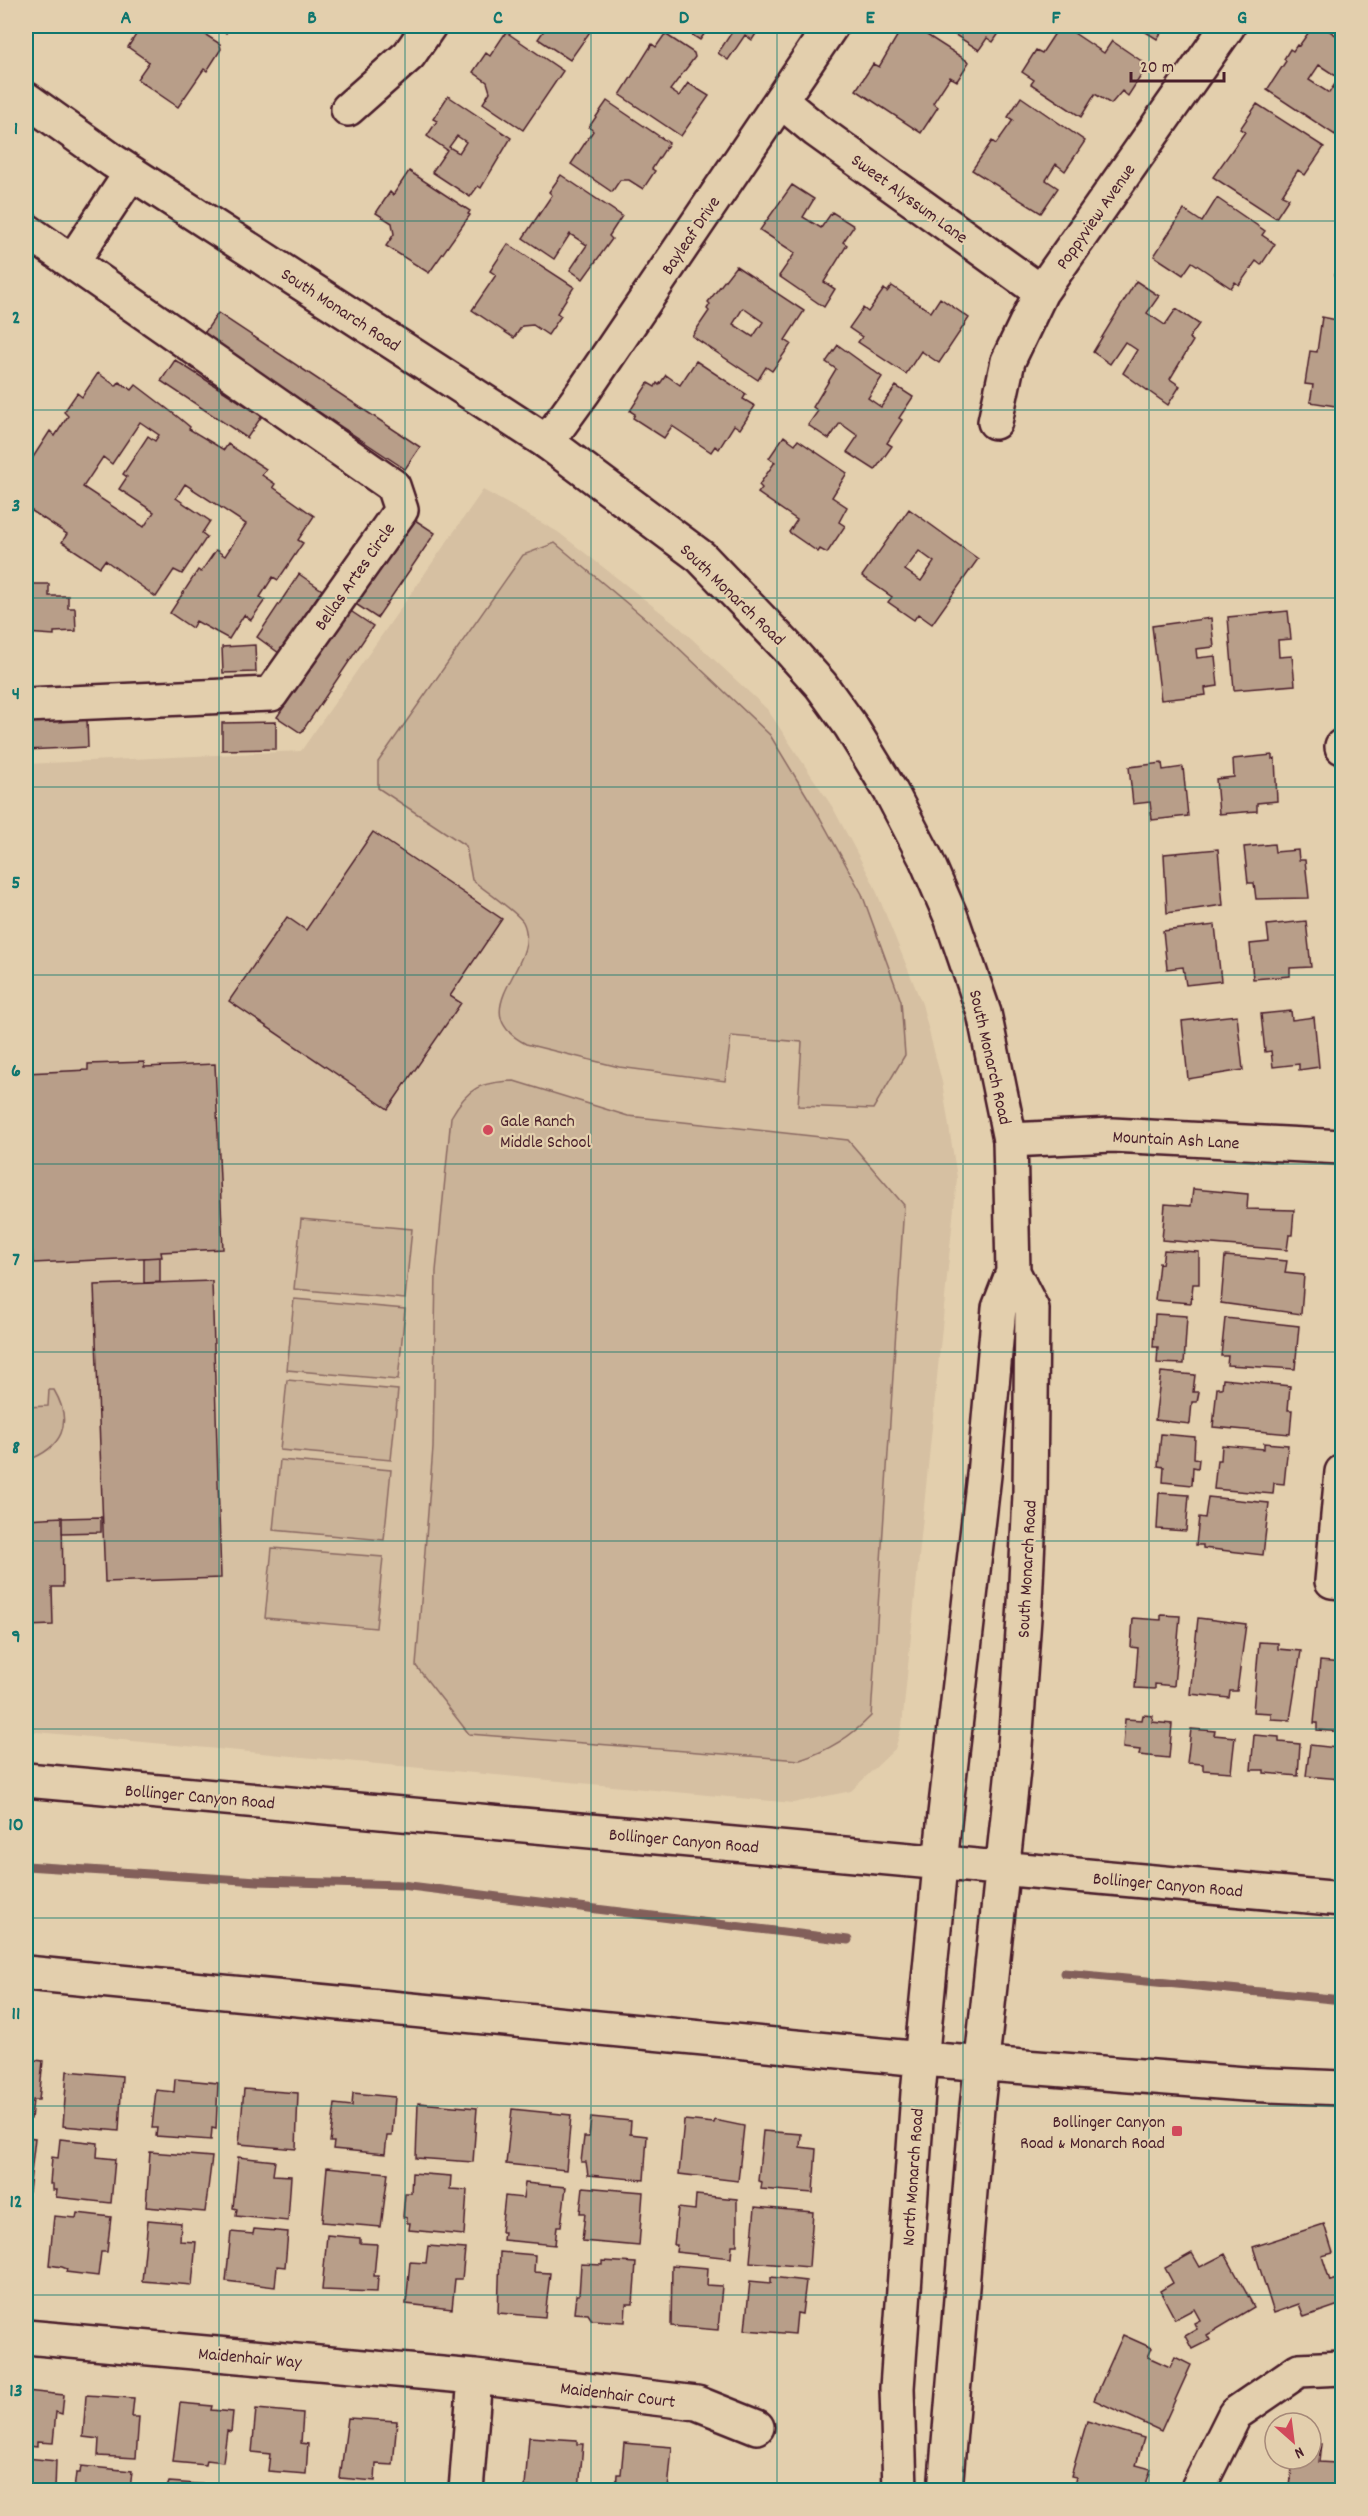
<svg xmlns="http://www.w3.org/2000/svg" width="1368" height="2516" font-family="Dekko,sans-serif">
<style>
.built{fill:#d6c0a2}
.green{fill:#cab398;stroke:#8a6962;stroke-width:1.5}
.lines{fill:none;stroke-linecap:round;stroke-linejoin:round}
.stream{stroke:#825f5a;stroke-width:9}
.building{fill:#b89e89;stroke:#4a1f2b;stroke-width:1.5;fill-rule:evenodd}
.street-casing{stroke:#4a1f2b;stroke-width:38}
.secondary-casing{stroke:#4a1f2b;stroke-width:38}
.street{stroke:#e3cfad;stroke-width:33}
.secondary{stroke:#e3cfad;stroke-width:33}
.grid{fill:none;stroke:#0f766e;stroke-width:1.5;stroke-opacity:0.55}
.poi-dot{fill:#d1495b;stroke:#e3cfad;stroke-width:2}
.labels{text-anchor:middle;stroke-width:4.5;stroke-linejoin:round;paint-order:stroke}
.street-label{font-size:18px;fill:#4a1f2b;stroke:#e3cfad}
.poi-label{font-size:18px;fill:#4a1f2b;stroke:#e3cfad;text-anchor:start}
.neatline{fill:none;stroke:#0f766e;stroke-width:2}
.grid-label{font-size:20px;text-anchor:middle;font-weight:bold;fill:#0f766e}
</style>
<rect width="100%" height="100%" fill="#e3cfad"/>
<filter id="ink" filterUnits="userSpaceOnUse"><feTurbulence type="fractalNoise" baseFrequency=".0167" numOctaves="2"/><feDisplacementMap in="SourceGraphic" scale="12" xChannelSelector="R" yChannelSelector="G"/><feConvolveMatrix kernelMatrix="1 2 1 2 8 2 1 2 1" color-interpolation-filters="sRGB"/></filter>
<g filter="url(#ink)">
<path class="built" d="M483 490 558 532 676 624 767 709 833 808 873 883 922 1004 942 1082 957 1178 902 1726 895 1749 851 1791 793 1803 26 1731V764L301 751Z"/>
<path class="green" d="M555 543 666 636 770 735 819 816 862 894 901 1001 905 1055 873 1109 798 1106 802 1042 731 1036 725 1081 619 1067 526 1044C460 1010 544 964 523 922 518 913 482 888 472 880L466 846 378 788V762L523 555Z
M514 1081 628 1116 848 1140 904 1205 871 1716C851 1737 827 1751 800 1760L469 1734 416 1666 433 1448 436 1271 451 1117C468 1087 481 1082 514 1081Z
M301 1219 412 1229 405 1299 294 1289Z
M294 1299 405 1309 398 1380 287 1370Z
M287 1380 398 1390 391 1460 280 1450Z
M49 1390H54C74 1424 62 1448 26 1461V1407L48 1406Z
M280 1460 391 1470 384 1540 273 1530Z
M272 1548 383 1557 376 1628 265 1618Z"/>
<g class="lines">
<path class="stream" d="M26 1866 258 1881 402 1885 848 1940
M1064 1973 1342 2000"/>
</g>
<path class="building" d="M146 26H192L220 44 221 49 207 71 204 69 178 107 137 79 149 62 128 47 141 27 144 29Z
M214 26H231L226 33Z
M547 26H594L570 60 538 39Z
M678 26H710L700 40Z
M729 26H761L752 40 745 35 728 60 718 53 734 29Z
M903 26H913L969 62 957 81 950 77 933 103 938 107 921 133 856 90 873 64 879 67Z
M941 26H1004L993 42 987 38 979 50Z
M1136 26H1166L1157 39Z
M1313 26H1322L1342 39V123L1335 135 1267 90 1286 61 1284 59 1290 49 1293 51 1297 45 1299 46ZM1319 65 1339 78 1329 93 1309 80Z
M1065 27 1104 53 1112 41 1143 62 1140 65 1146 68 1128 96 1122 91 1111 104 1095 94 1081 117 1031 84 1034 80 1022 72 1036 50 1042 53 1057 30 1062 32Z
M506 32 563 71 523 130 483 103 490 92 487 82 473 72 486 53 490 56Z
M665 34 694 53 695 57 670 90 679 96 688 83 709 96 681 136 620 95 652 44 656 47Z
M448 96 511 138 481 188 478 186 470 197 432 172 447 150 427 136 437 121 433 119ZM457 136 466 142 459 153 449 147Z
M1021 97 1085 141 1065 171 1056 164 1046 180 1058 188 1041 213 972 170 992 141 996 144 1013 120 1008 117Z
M607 101 669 143 652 169 655 171 643 189 629 180H620L612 192 571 164 593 131 589 127Z
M1257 104 1324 147 1305 175 1298 170 1282 195 1289 198 1276 218 1213 177 1245 132 1240 129Z
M409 171 470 211 468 214 470 215 429 273 386 246 394 234 392 223 376 213 390 192 393 195Z
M561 175 622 216 609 236 612 239 583 279 570 270 587 245 570 234 554 259 523 238 552 195 549 192Z
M792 185 814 199 803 217 821 228 832 212 854 226 843 242 847 245 824 282 835 289 824 307 779 276 795 253 760 230Z
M1217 198 1265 231 1262 235 1275 244 1261 265 1256 261 1239 285 1235 282 1231 288 1192 262 1183 275 1154 256 1184 210 1202 222Z
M508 244 574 287 557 313 561 316 548 335 533 325 522 326 514 338 472 310 496 275 490 271Z
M1342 259V279L1335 275Z
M736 266 804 311 785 340 791 344 772 371 766 367 758 380 692 336 709 311 707 309 710 304 708 302ZM743 308 763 322 753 337 733 324Z
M1136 281 1159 296 1147 313 1165 325 1176 309 1199 324 1189 338 1193 341 1170 379 1180 386 1168 405 1123 373 1137 350 1125 342 1110 364 1093 352Z
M892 286 931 312 940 298 969 318 939 363 921 351 906 374 858 342 862 337 849 328 863 308 868 312 884 289 887 292Z
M218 313 420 447 405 469 203 335Z
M1322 317 1342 321V407L1310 402 1313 385 1305 384 1310 351 1317 352Z
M838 345 882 377 868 398 881 407 896 386 913 397 899 418 902 420 887 443 892 446 875 470 847 452 858 436 840 423 829 439 808 425 818 411 813 407 836 369 826 362Z
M175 360 262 416 247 438 161 381Z
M696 361 746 394 743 399 755 406 740 429 734 425 719 449 715 446 711 452 672 426 664 438 633 418 635 414 630 411 648 383 655 387 657 383 659 385 666 375 680 385Z
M98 373 116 386 119 382 132 390 136 385 178 417 190 427 189 429 224 450 228 444 266 469 262 475 275 484 273 487 314 516 298 540 303 543 278 580 273 577 260 597 265 600 251 620 244 615 229 639 196 621 192 628 170 613 198 570 201 572 216 550 225 556 246 524 185 484 176 498 210 521 202 533 207 537 182 574 174 570 156 597 105 560 100 567 62 542 67 534 26 507V480L31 472 26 468 50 431 55 436 68 416 64 412 77 393 82 397ZM140 422 159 435 155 441 148 436 123 474 127 477 119 489 154 512 144 527 83 487 103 457 112 464Z
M784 436 795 444 798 440 847 473 832 497 847 507 839 522 845 526 827 553 820 549 818 552 789 532 797 520 758 493 762 488 759 485 775 462 769 458Z
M909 509 978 559 932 624 918 614 914 620 888 602 892 597 862 576ZM919 551 934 562 921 581 905 570Z
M412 518 435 533 377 618 354 603Z
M299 574 322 590 279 653 257 637Z
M26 584H49V596H68V608H75L76 631 54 632V635L26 633Z
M349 610 373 626 301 733 277 717Z
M1288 611 1291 639 1278 640 1279 657 1292 656 1295 685 1234 690 1228 617Z
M1211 618 1214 647 1196 649 1197 658 1215 656 1218 686 1205 688 1206 695 1161 700 1152 626Z
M255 645 256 672 223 673 222 647Z
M87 720 88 747 26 750V722Z
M276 722V749L222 750V723Z
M1272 755V759L1275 758 1277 801 1257 803V811L1219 814 1216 779 1234 777 1233 759Z
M1162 763 1163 770 1183 767 1188 816 1152 820 1150 802 1133 804 1129 767Z
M373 832 502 919 450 996 461 1003 388 1109 229 1001 287 917 306 930Z
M1274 844 1275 852 1298 850 1299 860H1305L1309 898 1256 899 1254 883H1248L1244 847Z
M1218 849 1223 905 1167 913 1164 854Z
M1306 921 1311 967 1290 968V976L1253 979 1250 944 1269 942 1267 925Z
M1215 925 1221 981 1186 985 1183 967 1167 969 1163 931Z
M1291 1011 1292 1020 1314 1017 1319 1067 1299 1070V1064L1273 1067 1271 1051 1265 1052 1261 1014Z
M1237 1015 1243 1070 1188 1079 1182 1021Z
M144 1062V1067L215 1064 223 1249 161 1252 162 1257 33 1263 29 1189H26V1073L88 1070V1064Z
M1193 1189 1248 1194 1247 1209 1294 1210 1292 1235H1289L1287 1250 1162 1240 1165 1204 1191 1206Z
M1164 1250 1199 1252V1284H1193L1191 1303 1155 1300 1159 1263 1162 1264Z
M1225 1256 1287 1261 1285 1273 1304 1275 1301 1314 1221 1303Z
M160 1257V1282L144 1283V1258Z
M212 1281 221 1578 105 1582 94 1285Z
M1155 1314 1187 1316 1184 1364 1157 1363 1158 1347H1153Z
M1225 1318 1299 1326 1295 1369 1227 1365 1228 1356H1221Z
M1161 1372 1195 1375 1193 1392H1199L1197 1402H1192L1190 1424 1155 1420Z
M1223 1379 1290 1386 1288 1410H1292L1290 1434 1213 1427 1217 1388H1222Z
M1161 1434 1195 1437 1194 1458 1199 1459 1198 1468 1193 1467 1192 1485 1163 1482 1164 1467 1158 1466Z
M1264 1443 1288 1445 1284 1484 1274 1483 1273 1494 1214 1489 1217 1460H1221L1222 1445 1264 1449Z
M1159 1493 1189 1495 1186 1531 1157 1529Z
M1208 1497 1269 1503 1263 1555 1203 1548V1545H1196L1199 1517 1205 1518Z
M62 1517 63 1587H52L53 1625 26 1626V1519Z
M101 1517V1532L62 1533V1518Z
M1161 1615 1180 1616 1174 1686 1155 1684V1689L1135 1688 1138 1648 1131 1647 1133 1618 1161 1620Z
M1198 1618 1246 1624 1237 1691H1230L1229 1698 1190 1694Z
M1259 1642 1278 1643V1649L1301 1651 1290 1720 1271 1719V1713L1253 1712Z
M1320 1661 1342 1663V1732L1317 1730V1723H1314Z
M1143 1715 1153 1716 1152 1722 1172 1724 1169 1758 1139 1755 1140 1750 1123 1748 1125 1719 1142 1720Z
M1191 1729 1215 1731 1214 1735 1235 1737 1231 1772 1203 1770V1764L1187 1763Z
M1254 1735 1279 1737V1742L1300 1744 1298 1776 1264 1773V1770H1251Z
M1310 1745 1337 1748 1338 1745H1342L1341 1779 1306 1776Z
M26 2059 43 2061 39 2100H33L31 2119H26Z
M67 2071 122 2076 119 2131 63 2126Z
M175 2079 218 2083 216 2129 212 2128 211 2140 156 2136 157 2128H152L156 2090 174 2092Z
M244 2089 298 2093 296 2149 239 2144Z
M353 2093 395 2097 392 2136H387L385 2154 333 2149 334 2142H330L335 2104 352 2106Z
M418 2103 477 2108 473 2162 416 2158Z
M512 2109 571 2115 566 2170 506 2164Z
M591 2117 631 2121 630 2134 647 2136 644 2180 588 2175 586 2162H581L584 2137H589Z
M684 2120 714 2123 715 2120 744 2126 738 2181 679 2174Z
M763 2131 801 2134 800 2147 816 2149 813 2193 761 2189 762 2182 758 2181Z
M26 2137 35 2138 29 2192H26Z
M60 2139 98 2143 97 2157 115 2159 111 2203 56 2197 57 2190H53V2184H50L52 2157 58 2158Z
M150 2152 212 2157 205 2212 146 2207Z
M238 2157 275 2161 273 2175 291 2176 288 2221 236 2216 237 2209 233 2208Z
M327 2167 388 2173 381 2227 322 2222Z
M412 2173 451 2176 450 2189 467 2190 464 2235 409 2230 410 2223H407V2218L403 2217 405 2193H411Z
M525 2183 566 2187 561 2226H557L555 2245 503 2240 504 2232H501L505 2196 523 2198Z
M583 2187 643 2192 639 2246 582 2241 585 2213H580Z
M696 2195 737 2199V2245H732L731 2258 676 2252 677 2245H674L678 2208 695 2210Z
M755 2207 813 2212 809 2267 750 2262Z
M77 2213 111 2217 107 2252H101L98 2276 66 2272 67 2269 62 2267 49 2265 54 2216 76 2218Z
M148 2220 181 2223 180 2241 196 2242 192 2285 142 2281Z
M1324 2224 1333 2253 1322 2256 1330 2281 1340 2278 1342 2304 1304 2317 1299 2304 1274 2313 1253 2247Z
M254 2229 288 2232 285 2267 277 2266 275 2287 226 2281 231 2232 253 2234Z
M327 2235 360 2238V2243L377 2244 374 2276H378L377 2292 322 2290Z
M428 2246 465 2249 462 2279H455L452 2309 406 2304 410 2262 426 2263Z
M500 2252 535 2255 534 2272 550 2273 545 2317 498 2313Z
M1192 2253 1200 2267 1225 2254 1254 2307 1207 2335 1210 2340 1192 2349 1185 2336 1197 2329 1194 2323 1200 2320 1194 2309 1175 2319 1160 2291 1173 2283 1165 2268Z
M602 2261 636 2263 633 2304H626L625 2322 592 2320 588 2314 574 2313 576 2295H579L581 2264 602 2265Z
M672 2265 708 2268 707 2285 722 2286 718 2330 671 2326Z
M771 2277 806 2281 802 2314 797 2313 795 2334 745 2330 750 2281 771 2283Z
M1123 2335 1152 2348 1148 2357 1170 2367 1175 2357 1191 2365 1161 2431 1094 2400Z
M26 2391 64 2395 62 2414 56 2412 53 2443 37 2442V2447L26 2446Z
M86 2395 134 2398 132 2417H139L136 2458 98 2456 99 2439 83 2437Z
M180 2403 212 2406 211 2410 233 2412 231 2432 227 2431 223 2462 207 2460 206 2465 173 2462Z
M256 2409 303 2413 301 2443 308 2444 306 2474 268 2471 270 2454 252 2452Z
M348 2418 397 2421 393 2465 376 2464 375 2481 340 2478Z
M1087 2421 1144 2438 1136 2465 1151 2469 1144 2490H1116L1100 2486 1099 2490H1073L1076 2477 1071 2476Z
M529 2437 577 2440V2444H583L579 2490H545L546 2488 525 2487Z
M624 2443 672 2447 668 2490H616L617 2474H621Z
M1311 2443 1321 2444 1319 2462 1336 2463 1338 2446H1342V2490H1297V2488L1290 2487 1293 2459H1311Z
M26 2458 56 2461 55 2490H26Z
M81 2466 132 2471 130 2490H74L76 2473H80Z
M169 2482 225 2486V2490H166Z
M248 2483 303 2489 302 2490H247Z"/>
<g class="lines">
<g class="street-casing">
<path id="street" d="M781 101 816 130 1041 292
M348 109 409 55 429 26
M26 230 393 486 401 510 271 694 26 705
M72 262 131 173
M995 422 1008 361 1041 292 1228 26
M547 442 584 391 831 26
M1342 746V747
M1010 1140 1112 1135 1342 1147
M1342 1472 1332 1581 1342 1582
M26 2337 475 2377 697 2403 757 2427
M466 2490 475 2377
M1197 2490 1235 2414 1299 2370 1342 2368"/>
</g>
<g class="secondary-casing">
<path id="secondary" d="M26 99 113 161 547 442 701 557 788 648 821 685 850 725 891 792 926 859 951 917 984 1013 1010 1140 1013 1272 999 1308 984 1475 945 1814 918 2093 897 2388 900 2490
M26 1780 1342 1899
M26 1973 922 2059 1245 2084 1342 2088
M945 2490 977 2108 1014 1760 1025 1604 1030 1494 1032 1309 1013 1272"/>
</g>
<use href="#street" class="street"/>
<use href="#secondary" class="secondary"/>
</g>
</g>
<path class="grid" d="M219 26V2490M405 26V2490M591 26V2490M777 26V2490M963 26V2490M1149 26V2490M26 221H1342M26 410H1342M26 598H1342M26 787H1342M26 975H1342M26 1164H1342M26 1352H1342M26 1541H1342M26 1729H1342M26 1918H1342M26 2106H1342M26 2295H1342"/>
<g class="poi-dot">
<circle cx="488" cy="1130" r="6"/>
<rect x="1171" y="2125" width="12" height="12" rx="3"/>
</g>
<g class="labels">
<g class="street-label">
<text transform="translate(910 198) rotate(36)" y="6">Sweet Alyssum Lane</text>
<text transform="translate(1095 216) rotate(-55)" y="6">Poppyview Avenue</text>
<text transform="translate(690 235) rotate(-56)" y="6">Bayleaf Drive</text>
<text transform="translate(341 309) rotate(33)" y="6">South Monarch Road</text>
<text transform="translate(354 576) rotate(-55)" y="6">Bellas Artes Circle</text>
<text transform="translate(733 594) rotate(44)" y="6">South Monarch Road</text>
<text transform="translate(991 1057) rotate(77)" y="6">South Monarch Road</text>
<text transform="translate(1176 1139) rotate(3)" y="6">Mountain Ash Lane</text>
<text transform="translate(1026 1569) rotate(-87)" y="6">South Monarch Road</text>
<text transform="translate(200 1796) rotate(5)" y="6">Bollinger Canyon Road</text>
<text transform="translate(684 1840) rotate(5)" y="6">Bollinger Canyon Road</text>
<text transform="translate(1168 1884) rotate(5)" y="6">Bollinger Canyon Road</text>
<text transform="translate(912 2177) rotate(-86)" y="6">North Monarch Road</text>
<text transform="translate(250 2357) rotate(5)" y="6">Maidenhair Way</text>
<text transform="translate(618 2394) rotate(7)" y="6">Maidenhair Court</text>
</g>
<g class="poi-label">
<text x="500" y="1126">Gale Ranch<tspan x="500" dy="21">Middle School</tspan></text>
<text x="1165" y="2127" text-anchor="end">Bollinger Canyon<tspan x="1165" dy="21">Road &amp; Monarch Road</tspan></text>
</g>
</g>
<rect width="1368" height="2516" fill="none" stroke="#e3cfad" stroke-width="66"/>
<g transform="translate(1293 2441) rotate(152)"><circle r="28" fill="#e3cfad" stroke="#a68979" stroke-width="1.5"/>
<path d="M0-4.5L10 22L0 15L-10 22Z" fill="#d1495b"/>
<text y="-9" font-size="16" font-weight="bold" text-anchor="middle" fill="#4a1f2b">N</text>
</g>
<path d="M1131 72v9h93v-9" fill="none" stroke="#4a1f2b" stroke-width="3"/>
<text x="1140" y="72" font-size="18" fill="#4a1f2b" stroke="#e3cfad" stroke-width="4.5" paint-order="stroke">20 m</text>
<rect x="33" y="33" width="1302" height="2450" class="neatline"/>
<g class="grid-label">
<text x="126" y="23">A</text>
<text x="312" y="23">B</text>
<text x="498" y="23">C</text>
<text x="684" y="23">D</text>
<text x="870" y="23">E</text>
<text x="1056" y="23">F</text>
<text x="1242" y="23">G</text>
<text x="16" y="134">1</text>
<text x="16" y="323">2</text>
<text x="16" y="511">3</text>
<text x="16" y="699">4</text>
<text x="16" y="888">5</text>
<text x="16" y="1076">6</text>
<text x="16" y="1265">7</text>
<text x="16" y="1453">8</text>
<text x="16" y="1642">9</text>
<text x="16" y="1830">10</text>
<text x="16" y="2019">11</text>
<text x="16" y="2207">12</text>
<text x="16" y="2396">13</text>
</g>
</svg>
